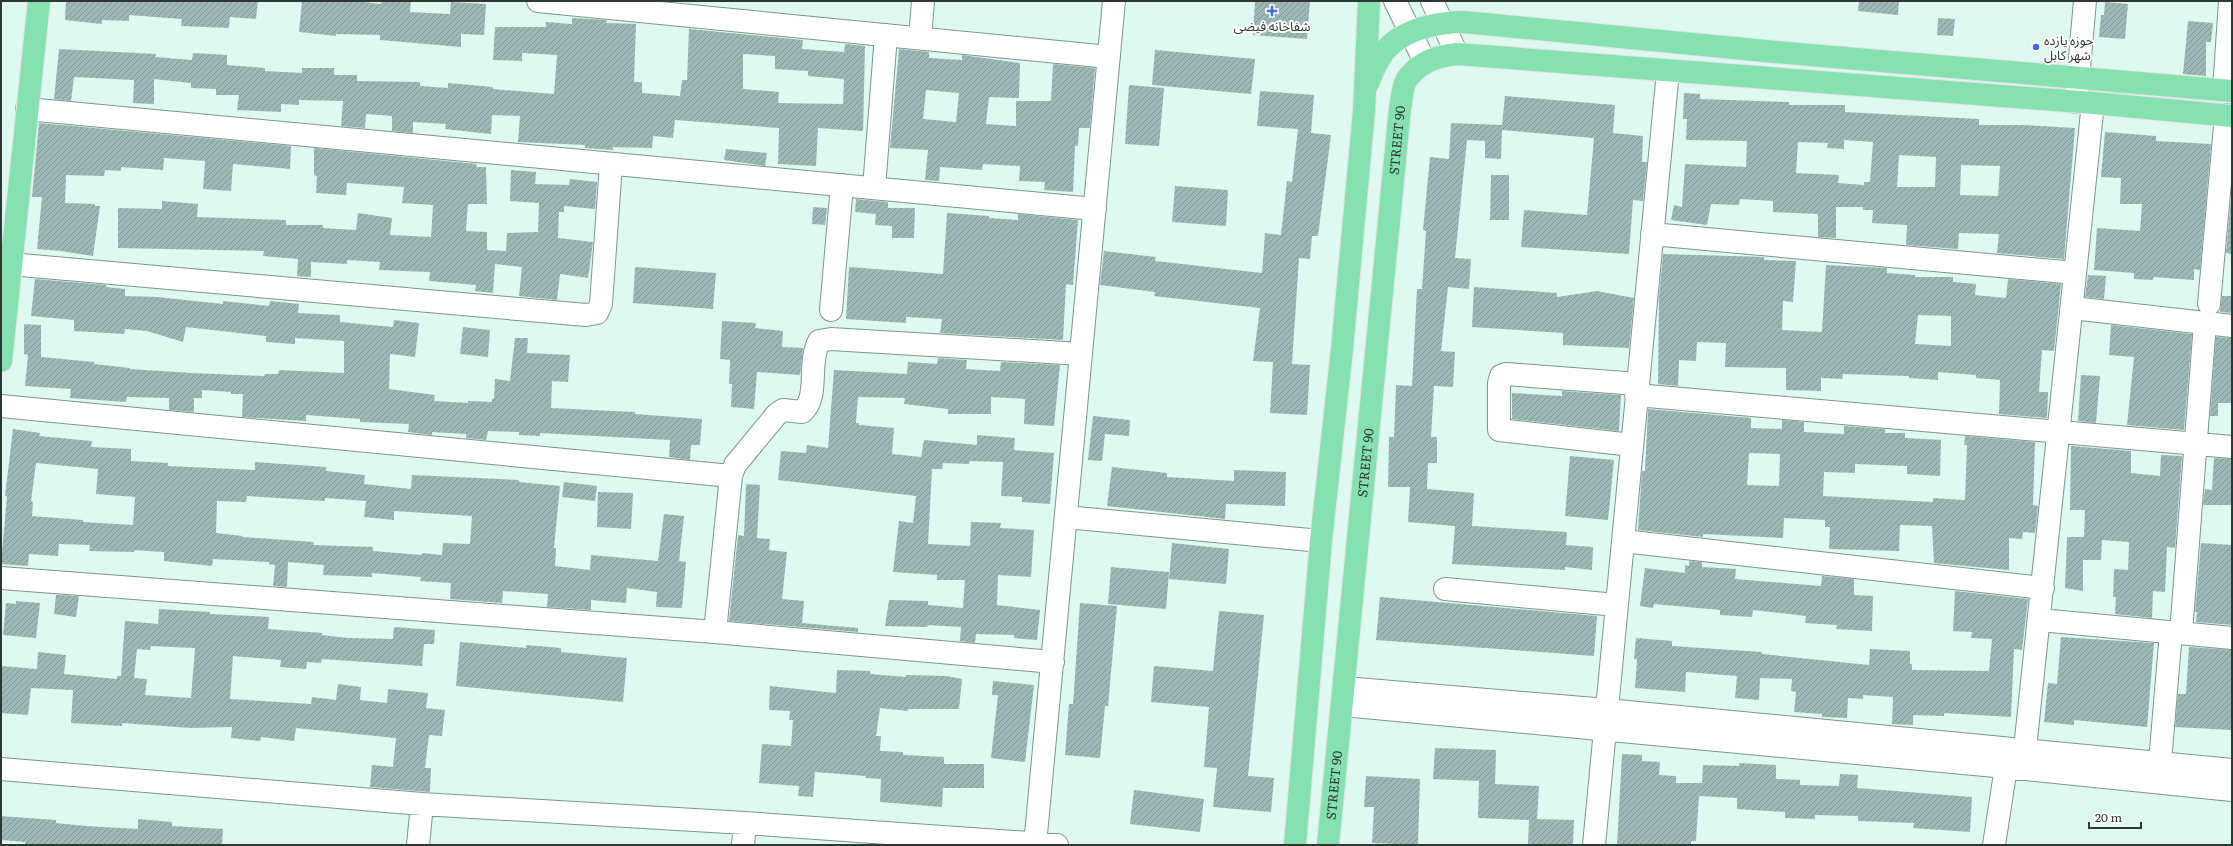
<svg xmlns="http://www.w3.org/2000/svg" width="2233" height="846" font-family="Literata,'Noto Sans Arabic',serif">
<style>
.building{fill:url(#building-hatch);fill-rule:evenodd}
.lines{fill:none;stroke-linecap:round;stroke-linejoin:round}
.minor-casing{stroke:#7c968d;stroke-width:24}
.major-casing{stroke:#e2e3e3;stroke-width:24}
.minor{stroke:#fff;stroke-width:22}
.major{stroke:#85e1b0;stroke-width:22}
.poi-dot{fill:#4369db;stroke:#fff;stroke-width:1.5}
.labels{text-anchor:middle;stroke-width:4;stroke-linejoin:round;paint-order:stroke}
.poi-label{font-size:13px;fill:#2d3834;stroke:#fff}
.street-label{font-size:13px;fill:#2d3834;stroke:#fff}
</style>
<defs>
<pattern id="building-hatch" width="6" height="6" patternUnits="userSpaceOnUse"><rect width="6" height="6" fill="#9cb9b8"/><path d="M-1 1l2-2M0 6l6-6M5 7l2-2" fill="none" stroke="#809796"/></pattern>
</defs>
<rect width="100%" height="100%" fill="#defaf0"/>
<path class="building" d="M66 1H258L256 19 230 17 229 28 181 26 182 19 129 15V21L102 20V24L65 20Z
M302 1H354L381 4 382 1H411L410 12 450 14 451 2 486 4 484 35 461 34V47L380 40V35L336 34V36L299 32Z
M1255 1H1310L1307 39 1253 35Z
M1859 1H1899L1898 15 1858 11Z
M2105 2 2128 4 2125 39 2099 37 2101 15H2104Z
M572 18 607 20 606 23 636 24 634 82H642V93L680 96 682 80H687L689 29 803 40 802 49 844 52 845 44 865 46 863 131 818 128 816 166 778 164 779 128 675 120 673 138 653 136 652 148 613 147V150L585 148V145L518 142 520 116 492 115 491 134 445 129 446 124 413 122V133L392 131V116L366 114 365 128 341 126 343 101 299 100V105L281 104V112L237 110 239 95H216V89L191 88V83L154 79V104L133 103 134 80 74 77 71 101 54 99 59 49 156 54 155 57 192 60 193 53 227 55V65L265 68V71L302 73V68H334V75H357V81L420 82V86L448 88V83L493 87V89L554 94 557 55 522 53V61L493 60 495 27H546V22L572 24ZM743 54 775 56V69L808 71V76L844 79 843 104 778 103 779 92 743 89Z
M1938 18 1955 19 1953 36 1937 35Z
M2188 21 2213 23 2211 42H2206V76L2183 74Z
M899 49 929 52V58L962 60V55L1020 63 1019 98 989 97 986 124 1016 126V101H1051L1053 64 1095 68 1090 128H1079L1078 146H1075L1073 192 1044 190 1045 182 1019 181 1020 166 983 164 982 170 940 167 939 181 925 180 928 150 890 148ZM926 90 959 93 956 122 923 119Z
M1155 50 1255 59 1251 94 1152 85Z
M1129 85 1164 88 1159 146 1125 144Z
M1260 91 1314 95 1311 133 1331 135 1318 236H1312L1310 259 1299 258 1292 364 1310 365 1307 415 1270 413 1273 362 1253 361 1260 308 1154 296 1155 292 1100 285 1104 251 1156 257 1155 261 1262 273 1265 233 1281 235 1287 181 1292 182 1298 129 1257 126Z
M1684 93 1700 94V99L1789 102V105H1845V112L1979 119V125H2025L2075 128 2064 259 1997 253 1999 234 1959 233 1958 249 1906 245 1907 225 1872 223 1873 210H1863V207H1836V238L1818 237V214L1773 212V201L1740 199 1739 205 1711 204 1707 225 1671 220 1674 205 1682 207 1685 164 1746 167 1747 141 1686 140 1687 119H1683ZM1844 140 1873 142 1870 182H1864V185L1838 183 1839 175 1796 173 1798 142 1828 143 1827 148 1844 149ZM1899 155 1936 157 1935 187H1897ZM1961 165 2000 166 1998 196 1960 195Z
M1505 96 1615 105 1613 133 1643 136 1642 162H1647L1643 201 1633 200 1629 254 1521 247 1524 210 1587 215 1594 138 1502 130 1501 159 1485 158V141L1467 140 1455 258 1471 259 1469 289 1448 287 1441 351 1455 352 1453 387 1434 386 1431 437H1437V463H1428L1427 489 1474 493 1472 526 1567 532 1566 545 1593 547 1592 570 1565 567V570L1452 564 1455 526 1408 522 1410 487H1388L1389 437H1394L1396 385 1412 386 1417 289H1422L1426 231 1423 230 1430 157 1449 159 1451 123 1502 125Z
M39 123 291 146 290 169 233 164 231 191 203 189 205 161 164 158 163 170 121 167V171L105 170 104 176 66 175 65 203 95 204V206H100L93 256 61 251 37 249 42 197H32Z
M2105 132 2156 136V141L2211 144 2200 270 2194 269V280L2154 277 2153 280 2134 279V273L2094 270 2097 228 2140 231 2142 204H2120L2121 178 2101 177Z
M314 148 477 164 476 167H486L487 204H468L466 231 487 232V250L506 251 507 233 538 232 539 203 510 201 511 170 536 172 535 184 569 185 570 179 597 182 595 209 564 206V212H559L558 238 593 242 588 278 560 274 557 300 519 296 522 267 495 264 493 293 475 291 476 285 429 281 430 272 379 270 380 262 347 260V264L311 262V277L297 276 298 259 263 256 264 251 118 248V208L162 209V201L198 204 197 217 286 220V225H323V228L356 230 358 213 392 218 390 235 431 237 433 205 402 203 404 187 347 183 346 195 316 193 317 176 314 175Z
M726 149 767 153 765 166 724 160Z
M1491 175H1509V220H1490Z
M1175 186 1228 190 1226 226 1172 222Z
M2232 188V254L2226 253Z
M856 199 888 202V208H915L914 238H892V226L875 225 876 214 855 212Z
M813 207 827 208 825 225 812 224Z
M947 213 989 216V218L1018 220V214L1078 220 1073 285 1066 284 1063 340 940 333 942 319 906 317V323L846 319 849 267 943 274Z
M1663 254 1764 257V260L1796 261 1793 302 1783 301 1782 330 1822 332 1826 265 1887 268V273L1915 275V277H1953V282L1976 284 1975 295 2006 298 2008 279 2061 284 2054 351 2042 350 2039 392H2048L2047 418 1999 414 2000 380 1976 378V375L1938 372V380L1909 378V376L1843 374 1842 379 1821 378V391L1786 390V368L1725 367 1726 343 1697 342 1696 361 1679 360 1678 386 1658 384 1659 297ZM1918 315 1951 316V346L1915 344Z
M635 267 716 273 713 309 633 303Z
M2088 275 2106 276 2104 299 2085 297Z
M35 279 106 285V287L125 289V296L157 297 223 304V301L269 306 270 301 299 304 298 313 340 315V322L393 327 394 320 419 323 415 357 390 354 389 389 435 395 434 401 468 403V401L492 402V399H494L495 379 510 381 515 338H528L527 353 570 355 568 382 552 381 551 408 635 412V414L702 419 700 445H691L690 460 669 457 670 440 540 433V436L519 435V432L488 431 486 440 466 438V434L432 432V435L408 432 409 424 360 422V419L306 415V421L242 417 243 394H231V392L202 390V398H194V412L169 410V398L127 397 126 402 70 398 71 389 25 386 28 355 24 354V324L41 325V357L94 362V364L130 368 129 369 192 373 264 376 265 374H278L279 370 344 373V341L295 338V344L266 342V336L186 327 183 342 147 331 125 329 124 334 74 331V320L31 316Z
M1474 287 1557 293V297L1597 291 1634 298 1629 348 1563 345V333L1472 327Z
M2222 296H2232V313L2220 312Z
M722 321 756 323 755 328 783 331 782 347 803 348 800 375 757 372 754 409 731 407 732 384H729L730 360 720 359Z
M2111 325 2192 334 2184 430 2127 425 2134 357 2109 355Z
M463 327 490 330 488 357 460 354Z
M2216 337 2232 338V403H2218V416H2210Z
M938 358 967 360 966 369 1000 371 1001 362 1060 365 1054 426 1024 424 1025 399 991 397V414H948V409L904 404 905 398 858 397 856 423H859V425L894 428 892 454 921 457 924 440 977 445V435L1015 438 1014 450 1054 453 1050 504 1022 502V497L1001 496 1003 462 970 461 969 464 943 463 942 469H932L928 544 970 546 971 522 1001 523 1000 528 1034 530 1031 577 998 575 997 605 1040 610 1037 640 1014 638V635L976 634 975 643 960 641 961 627 928 625 927 627 885 626 889 600 928 601V605L963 608 965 580H937V575L893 572 899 521 913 523 916 496 778 480 781 451 806 453 807 445 828 448 834 370 907 374 908 362 937 364Z
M2081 375 2100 376 2096 423 2078 421Z
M1562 391 1621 395 1619 431 1512 419V393L1562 396Z
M1648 409 1751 418V428L1782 429V420L1804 422V432L1844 434V426L1885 429V433H1905V438L1941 440 1940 476 1907 474V466L1855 464V473L1824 472 1823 496 1933 502V498L1965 500 1967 445H1964L1965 436 2035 442 2033 505 2038 506 2035 533 2023 532 2022 539 2009 538V570L1934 563 1932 526 1900 525 1899 551 1829 549 1830 527H1825V520L1784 518 1783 538 1703 534V537L1638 530 1642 471H1645ZM1749 453 1780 454 1779 486 1747 485Z
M1093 416 1130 420 1129 436 1105 434 1102 461 1088 460Z
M13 429 40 433 39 436 92 441 91 447 131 449V461L168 463V466L255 470V462L326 467V471L365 475 364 484 411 489 412 475 519 480V482L560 486 554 548H556L555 566 590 570 591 555 658 561 664 514 684 516 679 561 686 562 682 608 656 607 657 592 627 588 626 603 591 600V610L547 607 548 594 503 591 502 603 450 599 451 583 420 581 421 577 372 573V577L323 575 324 565 288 562 287 587 273 586 275 565 269 564V562L213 559 212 566 164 561V552L134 550V552L89 551 90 545 59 544 58 556 29 554 28 566 1 564 7 496H5ZM36 463 98 469 96 494 135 497 133 525 83 522V520L32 516 33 502 31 501ZM247 496 325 501V498L366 501 364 517 394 520V511L472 516 470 544 443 543 442 555 422 553V555L373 551V547L313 545 314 542 242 537 243 536 216 533 217 501 246 502Z
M2071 446 2131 451V473L2160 476 2161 455 2182 456 2175 548 2167 547 2165 592 2153 591 2152 618 2115 614 2116 597H2113L2114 569 2128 570 2129 542 2102 540 2101 560H2083V591L2065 588 2067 537H2084L2085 510H2070Z
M1570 456 1614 460 1608 520 1565 516Z
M2214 458 2232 459V505H2203L2205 489 2212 490Z
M1112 467 1167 473V477L1234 481V470L1286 472 1285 506 1226 504 1225 519 1107 506Z
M564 482 597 486 595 501 562 497Z
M746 484 760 485 757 538 770 539 769 550 787 552 782 599 804 601 802 623 858 628V632L729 621 738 535 744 536Z
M598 492 633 493 631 529 597 527Z
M1172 543 1229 549 1226 584 1169 579Z
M2201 543 2232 545V625L2196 622 2197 612H2195Z
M1689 561 1702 562V567L1736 569 1735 579 1821 586 1822 576 1854 579V595L1873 596 1872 631 1836 629 1837 625 1805 623 1806 616 1753 610 1752 617 1720 615V610L1654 604 1653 608 1640 606 1645 568 1685 573V565L1689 566Z
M1111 567 1169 572 1166 609 1108 604Z
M1955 591 2028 599 2022 650 2014 649 2011 717 1944 713V716L1913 715V725L1892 724 1893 697 1863 695V699L1848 698 1847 718 1822 717V714L1794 712 1796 692 1791 691 1792 679 1760 678 1759 700 1735 698 1737 676 1686 672 1685 692 1635 688 1637 659H1634L1636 638 1672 641V646L1762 652V654L1869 665 1870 649 1910 651V664H1912V670L1989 671 1992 639 1971 638 1972 632 1953 631Z
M56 595 79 596 76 617 54 614Z
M1380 597 1597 616 1594 656 1376 640Z
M16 601 40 603 36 638 3 635 6 603 16 604Z
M1080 603 1117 606 1108 706H1105L1100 758 1065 755 1069 704H1073Z
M159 609 210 612V614L269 617 268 629 322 633V635L348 638 393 639 394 627 435 630 434 644H424L422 666 322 659 321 663 307 662 306 669 280 667 281 660 233 656 230 699 311 704 312 697 336 700 338 684 361 687 360 700 387 703 388 689 428 693 426 708 445 710 442 736 429 735 425 768H431L430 792 370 787 372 765 393 767 396 738 296 728 294 741 261 737 260 741 231 738 232 727 191 728 122 723V726L71 723 73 690 31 688 28 715 1 713V666L37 669 38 652 66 655 64 674 117 679V676H121L125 621 158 624ZM151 646 195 648 191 698 145 695 147 679 134 678 137 649 150 650Z
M1219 611 1264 615 1248 776 1274 778 1271 812 1213 807 1217 768 1204 767 1209 707 1151 702 1154 666 1213 671Z
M2061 637 2154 643 2147 727 2074 720V725L2044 722 2048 683 2057 684Z
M460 642 526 648V645L561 648V652L627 658 623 702 456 686Z
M2189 647 2232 650V730L2175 727 2178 694H2186Z
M837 670 870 671V674L906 677V675L947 676 962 679 959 709H908V711L880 708 876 736H881L880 751 903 752V755L944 757V764H984V788H943L942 807 880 802 881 779 866 778V776L815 772 813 797 798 796 799 786 759 783 762 744 791 746 793 720H789L790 711 769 710 770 686 836 693Z
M993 681 1034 685 1025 762 991 758 998 695H992Z
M1435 748 1496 750 1495 784 1539 786 1537 819 1574 820 1573 845H1528L1529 820 1478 818 1479 781 1433 779Z
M1622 754 1642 755V761L1660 762 1659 775 1676 776V783H1702L1703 765 1739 766V763L1776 765V779L1800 780V785L1839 786 1840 774 1858 775 1857 788 1972 797 1970 832 1913 828 1914 823 1858 821V816L1815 815V819L1785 818V812L1737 809V798L1699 796 1696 841H1691V845H1617Z
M1366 776 1420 779 1418 845 1372 843 1374 807H1364Z
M1134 790 1204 799 1200 832 1130 824Z
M1 816 56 820V823L86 826 138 829V819L172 822V826L223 829 222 845H25V842L1 840Z"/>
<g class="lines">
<g class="minor-casing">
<path id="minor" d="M538 1 1109 57
M1395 1 1425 62
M1432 1 1457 54
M920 38 923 1
M2224 90 2230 1
M2076 102 2085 1
M27 109 1095 209
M874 188 886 35
M1652 234 2075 273
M10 264 586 315 597 313 601 304 611 164
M2209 304 2226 115
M2072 308 2232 326
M831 310 842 185
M1636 395 2232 447
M1 406 731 476
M1632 445 1499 430V383L1501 376 1506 374 1638 384
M1066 517 1321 541
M1623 541 2043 588
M1 578 715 632 1053 662
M1445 589 1616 605
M2040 620 2232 638
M715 632 731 476 735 465 777 414 783 410 802 412C820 397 807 364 819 341L831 339 1081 354
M2181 633 2205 323
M1345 688 1607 710 2232 770
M1343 705 2006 767 2232 790
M2025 749 2093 103
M2160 762 2171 632
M1 769 422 804 745 823 1057 845
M418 845 422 804
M743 845 745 823
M1035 845 1114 1
M1594 845 1668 71
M1994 845 2006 767"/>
</g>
<g class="major-casing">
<g id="major">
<path d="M1366 87C1371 77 1375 65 1381 56 1398 30 1436 22 1464 22L1776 52 2232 91"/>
<path d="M1 361 39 1"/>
<path d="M1295 845 1321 541 1342 349 1364 111 1369 1"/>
<path id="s1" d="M1328 845 1400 108C1402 100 1402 88 1406 81 1417 62 1438 56 1457 54L2093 103 2232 116"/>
</g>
</g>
<use href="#minor" class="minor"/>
<use href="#major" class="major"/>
</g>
<g class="poi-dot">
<path d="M1270 5h4v4h4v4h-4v4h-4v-4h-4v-4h4z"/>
<circle cx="2036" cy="47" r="4"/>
</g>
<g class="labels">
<g class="poi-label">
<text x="1272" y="31">شفاخانه فیضی</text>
<text x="2044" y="45" text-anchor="start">حوزه یازده<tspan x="2044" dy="15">شهر کابل</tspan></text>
</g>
<g class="street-label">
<text dy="5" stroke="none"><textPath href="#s1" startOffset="708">STREET 90</textPath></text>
<text dy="5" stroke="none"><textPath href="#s1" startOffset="384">STREET 90</textPath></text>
<text dy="5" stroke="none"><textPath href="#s1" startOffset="60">STREET 90</textPath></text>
</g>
</g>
<rect width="2233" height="846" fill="none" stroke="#2d3834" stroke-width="4"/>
<path d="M2089 822v6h52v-6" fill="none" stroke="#2d3834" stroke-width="2"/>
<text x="2095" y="822" font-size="12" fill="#2d3834" stroke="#ffffff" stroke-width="3" paint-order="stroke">20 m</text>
</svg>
